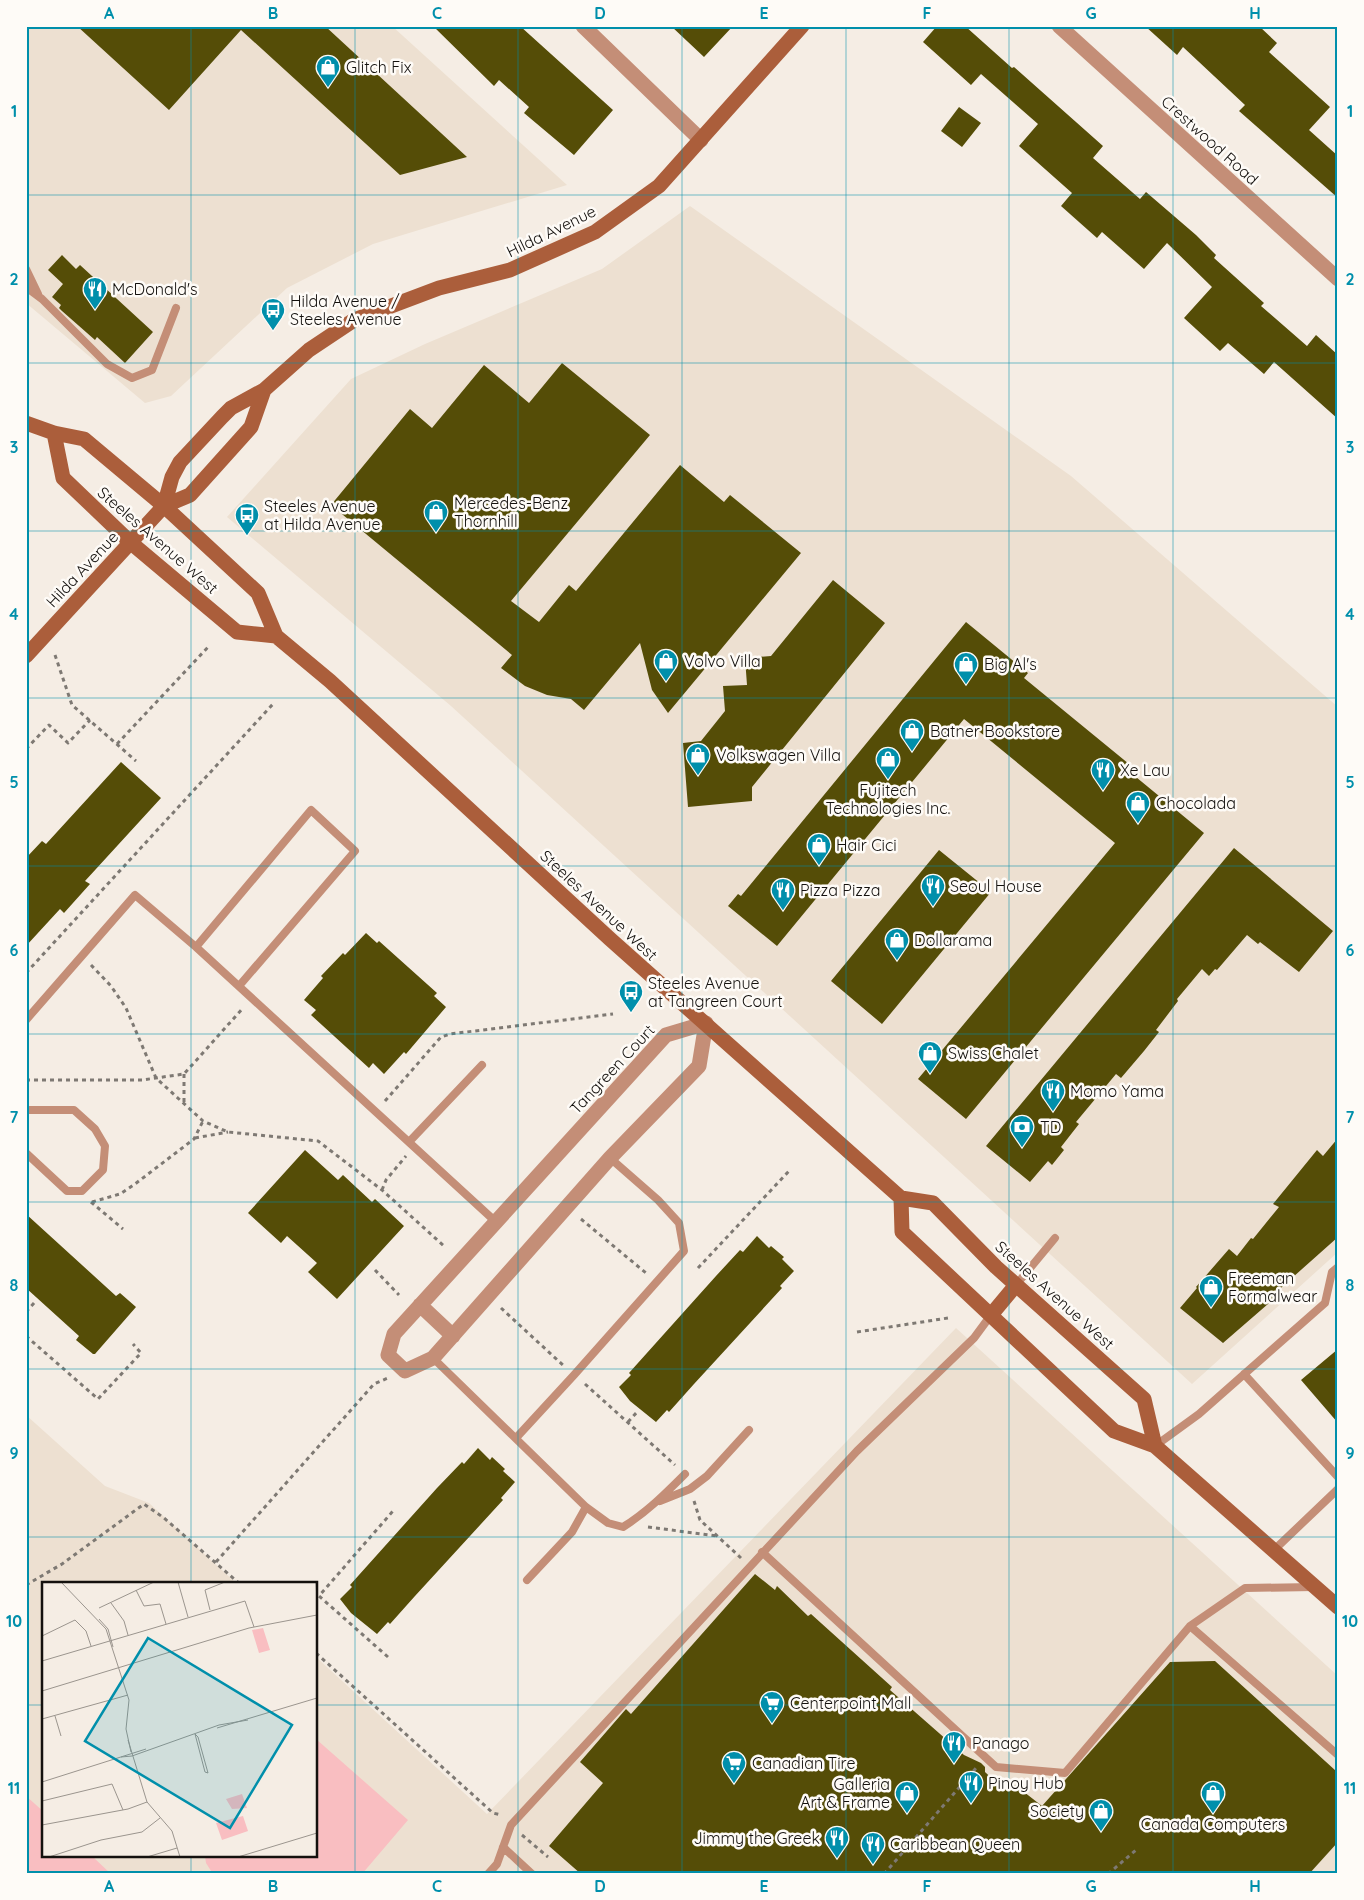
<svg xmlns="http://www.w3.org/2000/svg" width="1364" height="1900" font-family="Quicksand,sans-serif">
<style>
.built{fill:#ede0d1}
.green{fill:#f9bec1}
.building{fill:#554d07}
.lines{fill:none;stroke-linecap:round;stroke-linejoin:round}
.path{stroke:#7e7973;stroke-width:3;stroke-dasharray:4 4;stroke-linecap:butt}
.lane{stroke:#c48e77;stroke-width:8}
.street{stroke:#c48e77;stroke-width:15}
.secondary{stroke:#ab5e3b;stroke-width:15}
.grid{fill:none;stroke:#008fab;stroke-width:1;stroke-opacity:0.55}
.labels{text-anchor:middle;stroke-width:5;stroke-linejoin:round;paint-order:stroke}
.poi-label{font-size:16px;fill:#14110e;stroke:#fefbf7;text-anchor:start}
.street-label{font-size:16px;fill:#14110e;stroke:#fefbf7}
.inset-road{fill:none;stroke:#9b958e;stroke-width:1}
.view{fill:#008fab;fill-opacity:0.15;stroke:#008fab;stroke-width:2.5}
.inset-edge{fill:none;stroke:#14110e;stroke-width:2.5}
.neatline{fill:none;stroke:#008fab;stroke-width:2}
.grid-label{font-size:16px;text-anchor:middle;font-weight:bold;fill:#008fab}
</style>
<rect width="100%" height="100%" fill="#f5ede4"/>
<path class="built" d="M26 26H392L567 185 373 244 287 288 171 396 145 403 26 303Z
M690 206 1071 476 1338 707V1252L1192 1384 451 706 227 517 351 379 425 344 602 269Z
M956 1328 1338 1676V1874H26V1415L105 1486 149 1503 237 1584H44V1856H316V1657L487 1814Z"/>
<path class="green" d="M316 1739 408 1820 362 1874H213L206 1863 205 1856H316Z
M26 1796 44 1812V1856H92L111 1874H26Z"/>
<path class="building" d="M77 26H325L467 157 400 175 241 30 169 110Z
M433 26H520L613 110 574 155 524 113 529 107 499 80 494 86Z
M671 26H733L704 57Z
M937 26H965L1012 68 1014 67 1103 146 1093 158 1140 199 1146 192 1196 235 1216 255 1214 258 1264 303 1261 306 1307 346 1316 335 1338 355V419L1274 362 1264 374 1228 343 1220 351 1184 318 1212 287 1167 243 1144 269 1102 232 1097 238 1061 206 1072 193 1019 146 1038 124 981 74 971 85 923 42Z
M1145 26H1259L1277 43 1269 52 1330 107 1309 130 1338 156V198L1239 111 1245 105 1183 47 1177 55Z
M959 107 981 123 962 147 941 131Z
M62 255 76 269 80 265 153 332 125 363 97 337 95 340 62 311 59 308 61 305 52 297 63 284 48 270Z
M562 363 650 435 511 601 539 622 569 585 576 591 680 465 724 502 730 495 801 553 668 713 652 690 640 643 584 710 571 699 547 695 525 686 501 668 512 655 331 505 410 409 432 428 484 365 529 403Z
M833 580 885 623 752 787V801L688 807 683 743 701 741 725 711 723 686 747 685 745 658 771 656Z
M966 622 1028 673 1024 678 1129 764 1125 768 1204 833 966 1119 918 1079 1115 843 964 719 777 946 728 906 738 894 741 896Z
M121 762 161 798 85 881 90 884 64 913 60 909 26 946V858L42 841 46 844Z
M1234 848 1333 931 1299 972 1260 942 1258 944 1247 935 1217 970 1215 969 1209 976 1202 969 1177 999 1178 1001 1156 1030 1159 1032 1144 1051 1121 1078 1116 1074 1076 1122 1079 1124 1061 1147 1064 1150 1052 1165 1048 1161 1030 1182 986 1146Z
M939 850 991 892 882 1024 831 981Z
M366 933 377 943 379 941 437 993 434 996 446 1007 406 1054 404 1052 384 1074 373 1063 369 1068 311 1015 316 1010 304 1000 323 978 321 976 343 953 345 955Z
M1338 1138V1237L1274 1294 1276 1297 1223 1343 1180 1308 1197 1288 1196 1287 1229 1249 1237 1256 1251 1238 1253 1239 1279 1207 1273 1204 1317 1150 1323 1156Z
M305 1150 338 1180 343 1175 372 1202 375 1199 404 1226 337 1299 308 1272 317 1263 287 1236 281 1243 248 1213Z
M26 1214 116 1296 120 1293 136 1307 95 1354H93L76 1340 79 1336 26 1288Z
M757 1236 769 1248 771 1246 784 1257 782 1259 794 1271 780 1286 782 1288 694 1384 669 1412 667 1410 656 1422 630 1401 619 1387 631 1375 629 1373 716 1276 740 1250 743 1252Z
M1338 1349V1423L1301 1380Z
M478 1448 490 1460 492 1457 505 1469 503 1471 515 1482 501 1498 503 1500 415 1596 390 1624 388 1622 377 1634 351 1613 340 1599 352 1587 350 1585 437 1488 462 1462 464 1464Z
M755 1574 775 1590 777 1586 808 1616 811 1614 892 1687 890 1690 964 1755 981 1763 985 1767V1772L1001 1787 1015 1785 1042 1806 1170 1662 1215 1661 1336 1771 1338 1778V1842L1309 1874H581L549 1846 603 1783 580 1762 626 1709 631 1714Z"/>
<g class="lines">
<path class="path" d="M55 655 72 705 136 761
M117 744 210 645
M26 749 49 725 68 743 90 720
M91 965 111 986 126 1008 156 1078 203 1121 228 1132 318 1141 382 1190 444 1246
M26 973 273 704
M184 1074V1102
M26 1080H142L184 1074 243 1008
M385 1101 441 1037 450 1034 613 1014
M195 1138 228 1132
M382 1190 386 1180 406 1156
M91 1202 123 1229
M92 1202 120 1194 135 1184 194 1139 203 1121
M581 1219 646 1273
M698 1268 789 1171
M375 1270 399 1295
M501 1308 565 1367
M26 1312 35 1302
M857 1332 948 1318
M26 1336 98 1399 141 1353 133 1344
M585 1384 675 1465
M628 1422 638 1411
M694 1501 700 1520 741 1558
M648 1527 717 1536
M216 1562 374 1384 388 1378
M26 1585 62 1564 144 1504 164 1518 240 1584
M316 1653 493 1813 501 1815
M388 1657 319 1596 393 1511
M522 1835 548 1857
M884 1874 977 1767
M1108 1874 1136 1850"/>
<path class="lane" d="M26 269 38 294
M26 287 42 299 107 364 132 378 152 370 176 308
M239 986 355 851 311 810 196 947 496 1222
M26 1020 135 895 196 947
M26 1110H74L95 1129 105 1146 103 1170 82 1191H67L26 1153
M409 1142 482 1065
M1016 1285 1055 1238
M433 1358 586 1507 608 1523 623 1527C647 1512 665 1494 685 1474
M1244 1374 1338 1477
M516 1438 574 1375 684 1251 679 1223 658 1200 610 1158
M1155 1446 1199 1414 1325 1303 1332 1272 1338 1267
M660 1501 690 1489 707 1476 749 1430
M1274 1550 1338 1489
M762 1552 996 1767 1065 1773 1190 1626 1245 1588 1314 1587
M527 1580 572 1532 586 1507
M1190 1626 1338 1755
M503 1847 532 1874
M488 1874 497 1864 511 1825 857 1451 974 1338 991 1315"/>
<path class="street" d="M583 26 701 140
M1059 26 1338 279
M706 1023 699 1066 610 1158 433 1358 405 1371 388 1355 394 1334 666 1035Z
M420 1305 453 1336"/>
<path class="secondary" d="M26 423 54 433 84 439 164 506 258 593 276 636 330 681 610 939 901 1198 933 1203 996 1267 1144 1399 1155 1446
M54 433 63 478 130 542 237 632 276 636
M164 506 172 477 180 462 222 417 231 408 264 390 309 350 354 320 439 288 510 270 595 232 659 186 802 26
M26 656 164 506 190 495 251 427 264 390
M901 1198 902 1232 1114 1431 1155 1446 1338 1607
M991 1315 1016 1285"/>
</g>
<path class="grid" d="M191 26V1584M355 26V1874M518 26V1874M682 26V1874M846 26V1874M1009 26V1874M1173 26V1874M26 195H1338M26 363H1338M26 531H1338M26 698H1338M26 866H1338M26 1034H1338M26 1202H1338M26 1369H1338M26 1537H1338M26 1705H44M316 1705H1338M191 1856V1874"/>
<defs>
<g id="shop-pin" transform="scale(1.25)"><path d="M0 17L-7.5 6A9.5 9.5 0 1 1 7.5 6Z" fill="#008fab" stroke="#fefbf7"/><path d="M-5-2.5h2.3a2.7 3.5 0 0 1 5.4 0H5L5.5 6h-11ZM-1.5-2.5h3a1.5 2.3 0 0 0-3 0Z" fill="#fff"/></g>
<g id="restaurant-pin" transform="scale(1.25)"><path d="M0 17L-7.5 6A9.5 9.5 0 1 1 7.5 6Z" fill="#008fab" stroke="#fefbf7"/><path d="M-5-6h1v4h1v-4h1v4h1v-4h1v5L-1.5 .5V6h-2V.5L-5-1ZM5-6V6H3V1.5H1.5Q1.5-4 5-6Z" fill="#fff"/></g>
<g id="bus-pin" transform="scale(1.25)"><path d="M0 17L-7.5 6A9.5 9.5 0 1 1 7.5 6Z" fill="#008fab" stroke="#fefbf7"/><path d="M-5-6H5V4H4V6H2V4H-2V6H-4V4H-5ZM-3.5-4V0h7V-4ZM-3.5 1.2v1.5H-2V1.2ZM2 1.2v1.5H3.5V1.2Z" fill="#fff"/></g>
<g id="bank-pin" transform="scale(1.25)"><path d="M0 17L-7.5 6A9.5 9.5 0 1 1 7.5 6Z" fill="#008fab" stroke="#fefbf7"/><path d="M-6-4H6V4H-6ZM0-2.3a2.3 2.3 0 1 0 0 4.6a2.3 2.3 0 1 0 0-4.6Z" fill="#fff"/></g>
<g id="supermarket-pin" transform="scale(1.25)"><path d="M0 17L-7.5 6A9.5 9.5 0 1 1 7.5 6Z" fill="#008fab" stroke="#fefbf7"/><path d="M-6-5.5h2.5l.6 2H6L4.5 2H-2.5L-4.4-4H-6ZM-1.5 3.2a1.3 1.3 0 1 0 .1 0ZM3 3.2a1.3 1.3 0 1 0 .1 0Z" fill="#fff"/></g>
</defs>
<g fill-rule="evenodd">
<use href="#shop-pin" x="328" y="67"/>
<use href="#restaurant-pin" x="95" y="289"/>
<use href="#bus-pin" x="273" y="310"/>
<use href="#shop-pin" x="436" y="512"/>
<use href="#bus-pin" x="247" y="515"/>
<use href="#shop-pin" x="666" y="661"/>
<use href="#shop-pin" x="966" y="664"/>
<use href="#shop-pin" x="912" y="731"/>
<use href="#shop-pin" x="698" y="755"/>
<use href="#shop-pin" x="888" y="759"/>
<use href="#restaurant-pin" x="1103" y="770"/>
<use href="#shop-pin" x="1138" y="803"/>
<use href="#shop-pin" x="819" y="845"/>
<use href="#restaurant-pin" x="933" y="886"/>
<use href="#restaurant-pin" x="783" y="890"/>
<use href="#shop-pin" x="897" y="940"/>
<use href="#bus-pin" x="631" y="992"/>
<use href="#shop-pin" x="930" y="1053"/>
<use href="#restaurant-pin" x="1053" y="1091"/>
<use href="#bank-pin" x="1022" y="1127"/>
<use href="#shop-pin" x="1211" y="1287"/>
<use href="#supermarket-pin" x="772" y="1703"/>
<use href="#restaurant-pin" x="954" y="1743"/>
<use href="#supermarket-pin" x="734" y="1763"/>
<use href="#restaurant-pin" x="971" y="1783"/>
<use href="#shop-pin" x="907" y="1793"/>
<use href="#shop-pin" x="1213" y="1793"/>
<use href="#shop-pin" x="1101" y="1811"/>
<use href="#restaurant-pin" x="837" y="1838"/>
<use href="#restaurant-pin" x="873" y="1844"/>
</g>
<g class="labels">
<g class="poi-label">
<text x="346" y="73">Glitch Fix</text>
<text x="112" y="295">McDonald's</text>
<text x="290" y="307">Hilda Avenue /<tspan x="290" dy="18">Steeles Avenue</tspan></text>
<text x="454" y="509">Mercedes-Benz<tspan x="454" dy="18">Thornhill</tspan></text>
<text x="264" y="512">Steeles Avenue<tspan x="264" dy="18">at Hilda Avenue</tspan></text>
<text x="684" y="667">Volvo Villa</text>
<text x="984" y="670">Big Al's</text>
<text x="930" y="737">Batner Bookstore</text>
<text x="716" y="761">Volkswagen Villa</text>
<text x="1120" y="776">Xe Lau</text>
<text x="888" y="796" text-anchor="middle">Fujitech<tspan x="888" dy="18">Technologies Inc.</tspan></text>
<text x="1156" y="809">Chocolada</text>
<text x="836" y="851">Hair Cici</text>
<text x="950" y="892">Seoul House</text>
<text x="800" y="896">Pizza Pizza</text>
<text x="914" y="946">Dollarama</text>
<text x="648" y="989">Steeles Avenue<tspan x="648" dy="18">at Tangreen Court</tspan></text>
<text x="948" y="1059">Swiss Chalet</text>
<text x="1070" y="1097">Momo Yama</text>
<text x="1040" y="1133">TD</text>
<text x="1228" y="1284">Freeman<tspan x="1228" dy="18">Formalwear</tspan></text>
<text x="790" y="1709">Centerpoint Mall</text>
<text x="972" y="1749">Panago</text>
<text x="752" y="1769">Canadian Tire</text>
<text x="988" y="1789">Pinoy Hub</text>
<text x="890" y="1790" text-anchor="end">Galleria<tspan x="890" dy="18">Art &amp; Frame</tspan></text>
<text x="1084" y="1817" text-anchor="end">Society</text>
<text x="1213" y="1830" text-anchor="middle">Canada Computers</text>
<text x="820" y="1844" text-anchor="end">Jimmy the Greek</text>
<text x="890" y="1850">Caribbean Queen</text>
</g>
<g class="street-label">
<text transform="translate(1210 140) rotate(42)" y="6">Crestwood Road</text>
<text transform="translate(551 231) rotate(-26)" y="6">Hilda Avenue</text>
<text transform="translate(158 540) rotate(41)" y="6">Steeles Avenue West</text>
<text transform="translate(82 569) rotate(-47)" y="6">Hilda Avenue</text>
<text transform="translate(599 905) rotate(43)" y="6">Steeles Avenue West</text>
<text transform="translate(612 1069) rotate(-47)" y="6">Tangreen Court</text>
<text transform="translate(1055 1295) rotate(42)" y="6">Steeles Avenue West</text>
</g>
</g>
<g transform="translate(42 1582)">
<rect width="275" height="275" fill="#f5ede4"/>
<path d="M221 46 228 68 217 71 210 48ZM200 212 205 226 190 227 184 217ZM201 234 206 249 180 258 174 241Z" fill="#f9bec1"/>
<path class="inset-road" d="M19 0 64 47 87 118 84 147 89 170M136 0 146 35M274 0 275 19M94 8 102 24 118 22 124 42M69 21 82 39 86 53M57 26 112 0M168 28 163 8 183 0M57 37 66 47 71 65M0 54 33 38 44 49 49 64M0 79 203 19 212 45M0 109 207 46 275 33M13 134 19 154M0 137 86 113M175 146 275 116M153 152 156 155 166 191 163 190ZM86 158 105 220 130 249 138 275M79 175 90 174 177 143 206 138M0 200 104 167M0 219 70 202 81 228M0 243 86 227 105 220M7 275 59 258 100 250 118 236M105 275 135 266M196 275 275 251"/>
<path class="view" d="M106 56 250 143 188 246 43 159Z"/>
<rect width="275" height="275" class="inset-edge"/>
</g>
<rect width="1364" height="1900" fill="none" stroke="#fefbf7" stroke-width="55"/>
<rect x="28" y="28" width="1308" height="1844" class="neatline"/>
<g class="grid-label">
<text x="109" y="19">A</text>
<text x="273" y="19">B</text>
<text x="437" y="19">C</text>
<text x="600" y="19">D</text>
<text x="764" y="19">E</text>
<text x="927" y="19">F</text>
<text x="1091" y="19">G</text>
<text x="1255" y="19">H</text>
<text x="14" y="117">1</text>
<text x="1350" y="117">1</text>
<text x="14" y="285">2</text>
<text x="1350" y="285">2</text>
<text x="14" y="453">3</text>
<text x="1350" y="453">3</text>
<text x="14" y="620">4</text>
<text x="1350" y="620">4</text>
<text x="14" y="788">5</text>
<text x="1350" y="788">5</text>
<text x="14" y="956">6</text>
<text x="1350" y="956">6</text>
<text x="14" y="1123">7</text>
<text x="1350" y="1123">7</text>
<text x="14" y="1291">8</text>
<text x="1350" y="1291">8</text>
<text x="14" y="1459">9</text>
<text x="1350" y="1459">9</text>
<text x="14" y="1627">10</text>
<text x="1350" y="1627">10</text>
<text x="14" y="1794">11</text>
<text x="1350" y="1794">11</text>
<text x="109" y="1892">A</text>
<text x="273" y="1892">B</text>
<text x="437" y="1892">C</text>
<text x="600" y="1892">D</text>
<text x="764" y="1892">E</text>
<text x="927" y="1892">F</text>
<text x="1091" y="1892">G</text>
<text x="1255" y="1892">H</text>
</g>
</svg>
